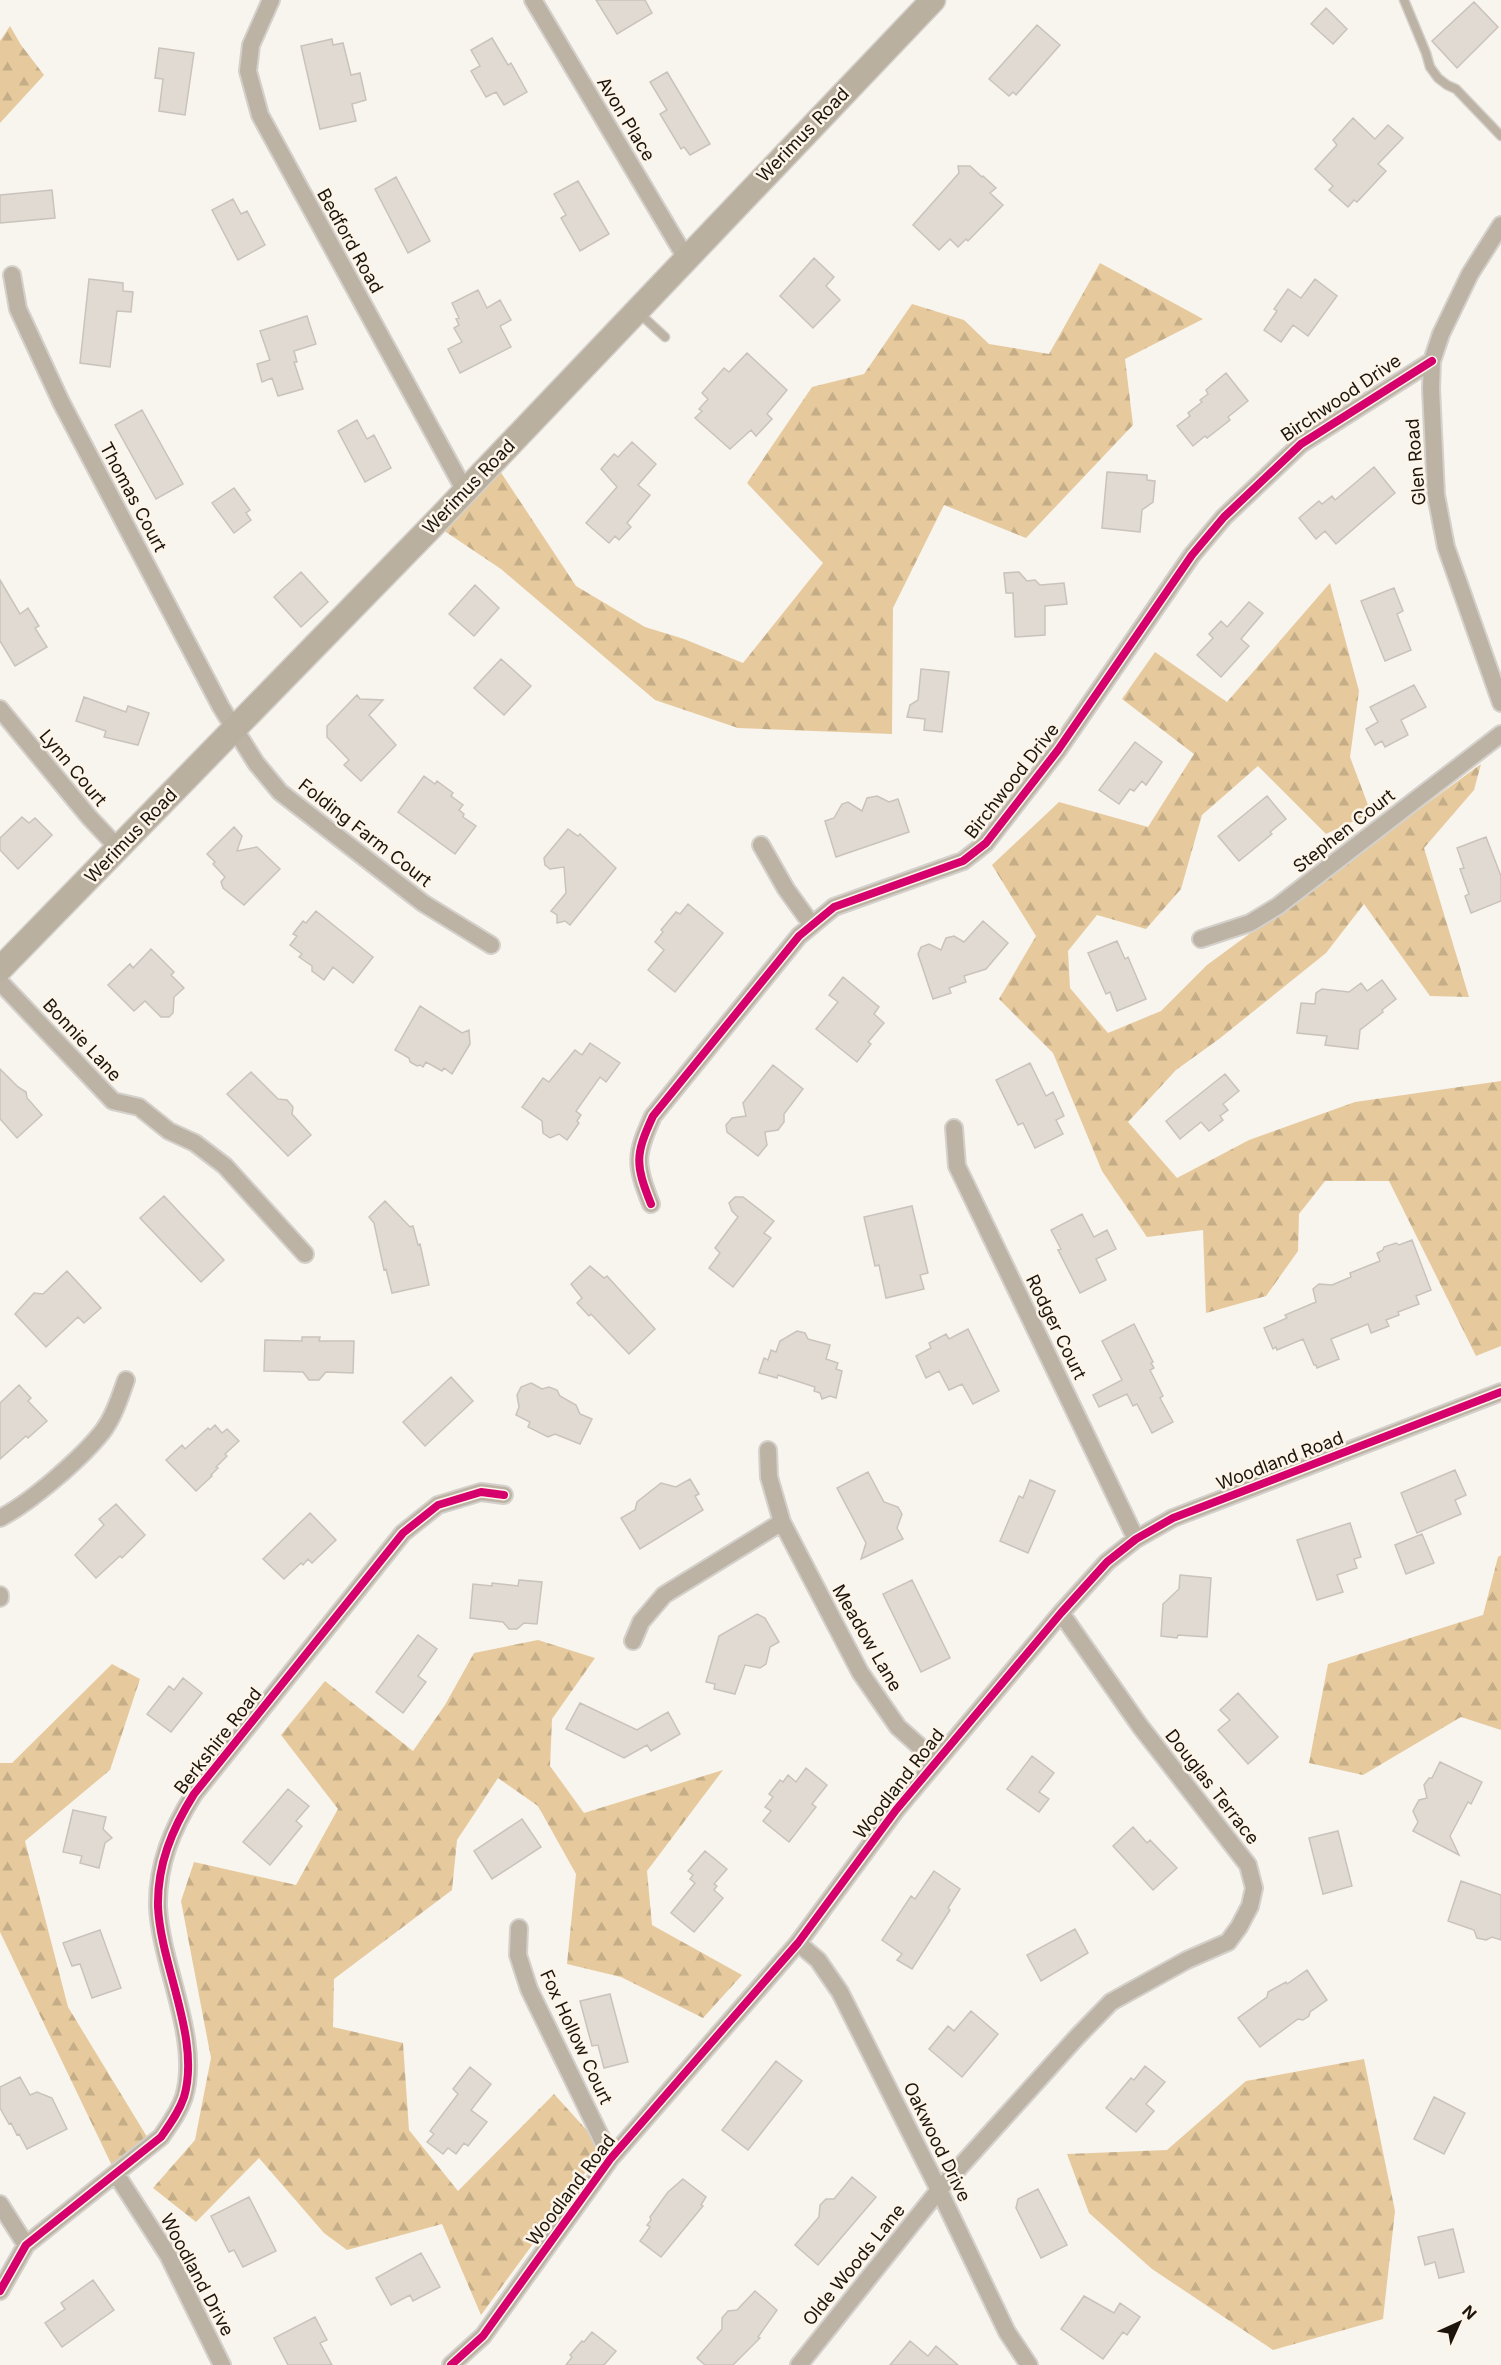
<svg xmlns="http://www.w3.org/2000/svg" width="1501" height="2365" font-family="Inter,sans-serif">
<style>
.forest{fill:url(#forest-firs)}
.building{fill:#e0dad2;stroke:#c9c3bb;stroke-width:1.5}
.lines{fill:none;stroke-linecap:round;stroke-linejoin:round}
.service-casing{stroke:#d4d0cb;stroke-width:11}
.minor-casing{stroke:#d4d0cb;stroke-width:20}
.secondary-casing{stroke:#d4d0cb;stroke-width:27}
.service{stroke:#bcb3a5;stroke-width:8}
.minor{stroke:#bcb3a5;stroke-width:16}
.secondary{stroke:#bab0a0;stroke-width:24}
.cycleway-casing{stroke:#fdf5e9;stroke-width:11}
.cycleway{stroke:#d6006c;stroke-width:8}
.labels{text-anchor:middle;stroke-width:5;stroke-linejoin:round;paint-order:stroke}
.street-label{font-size:18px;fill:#1d150b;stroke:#fdf5e9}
</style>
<defs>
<pattern id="forest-firs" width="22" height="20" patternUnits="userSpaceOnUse" patternTransform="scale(1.5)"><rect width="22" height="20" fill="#e6ca9e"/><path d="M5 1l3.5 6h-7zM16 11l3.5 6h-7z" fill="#c5ad87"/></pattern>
</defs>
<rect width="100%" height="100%" fill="#f8f4ee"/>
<path class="forest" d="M10 26 21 45 44 75 0 123V41Z
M1100 263 1203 319 1125 359 1133 425 1026 538 944 505 893 608 892 734 738 728 655 700 501 569 434 524 494 462 576 586 645 627 684 639 743 663 823 563 747 483 812 387 864 374 912 304 964 320 989 344 1049 354Z
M1330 583 1359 691 1350 757 1371 813 1326 834 1258 766 1202 815 1181 889 1146 929 1097 915 1068 951 1070 988 1108 1033 1161 1011 1207 965 1481 764 1474 790 1424 848 1469 997 1430 996 1364 904 1326 953 1219 1039 1176 1070 1128 1122 1177 1178 1249 1140 1355 1102 1501 1081V1346L1476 1356 1389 1181H1325L1299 1214 1298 1251 1266 1296 1206 1313 1203 1230 1147 1237 1102 1171 1053 1053 999 999 1036 936 992 865 1059 802 1148 827 1194 754 1122 699 1155 652 1227 702Z
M1501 1555V1730L1461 1717 1363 1775 1309 1763 1328 1664 1483 1615 1498 1557Z
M538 1640 595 1658 552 1719 550 1766 584 1813 723 1770 647 1871 652 1925 742 1975 703 2018 621 1977 567 1964 576 1874 538 1806 498 1778 457 1840 452 1890 334 1979 333 2027 403 2043 409 2130 458 2191 554 2094 603 2148 481 2315 442 2224 347 2250 324 2233 259 2158 196 2222 153 2188 195 2140 211 2058 181 1901 194 1862 296 1885 338 1809 281 1735 325 1681 413 1751 445 1705 474 1653Z
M112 1664 140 1679 110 1770 25 1841 68 2007 152 2145 116 2174 0 1932V1763H12Z
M1364 2059 1395 2211 1383 2319 1273 2350 1152 2269 1089 2213 1067 2154 1167 2150 1246 2081Z"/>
<path class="building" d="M596 0H645L652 13 617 34Z
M1474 2 1498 27 1457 68 1432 41Z
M1326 8 1347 29 1333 44 1311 24Z
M1037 25 1060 45 1016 95 1013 92 1009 96 989 79Z
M492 38 508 65 511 63 527 92 504 105 496 92 486 97 471 71 480 66 471 50Z
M332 39 333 45 343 43 351 75 360 73 366 100 352 104 356 121 320 129 301 46Z
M159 48 194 53 185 115 159 111 163 79 155 78Z
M667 72 710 144 690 155 684 147 681 149 660 114 667 110 650 82Z
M1353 118 1375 139 1388 125 1403 138 1378 164 1386 171 1357 202 1354 200 1348 207 1329 190 1333 186 1315 169 1337 145 1333 140Z
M958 166H970L982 177 983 176 996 188 990 193 1003 205 968 241 966 239 958 247 950 239 939 250 913 225 959 173Z
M396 177 430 241 408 253 375 189Z
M578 181 609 234 580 251 561 218 566 215 554 194Z
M52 190 55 218 0 223V195Z
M233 199 241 214 247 211 265 245 238 260 212 210Z
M814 258 834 277 826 286 840 300 813 328 780 296Z
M89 279 123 283V291L133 292 131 312 117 311 110 367 80 363Z
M1315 279 1337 296 1308 336 1293 325 1281 342 1264 330 1277 311 1274 309 1288 289 1301 298Z
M478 290 487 308 500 300 511 320 500 326 511 347 460 373 448 349 462 342 454 328 459 325 456 319 459 318 452 303Z
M307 316 316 344 294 351 297 362H294L303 389 278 396 272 378 262 382 257 364 270 360 260 331Z
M747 353 787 390 767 414 772 419 756 436 751 430 730 449 695 418 702 411 699 409 708 399 702 393 724 368 729 372Z
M1226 373 1248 401 1228 417 1230 420 1207 438 1205 436 1193 446 1177 426 1190 416 1188 413 1202 402 1200 400 1208 394 1206 390Z
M142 410 183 484 156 499 115 425Z
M357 420 367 439 374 435 391 468 365 482 338 431Z
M632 442 656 464 638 485 650 495 627 523 631 527 619 540 615 536 609 543 586 523 617 487 601 469 614 454 618 457Z
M1374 467 1395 493 1336 544 1325 531 1316 539 1299 518 1319 501 1322 504 1332 496 1335 500Z
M1107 472 1147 475V480L1155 481 1153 502 1142 510 1140 532 1102 528Z
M234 488 250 510 246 513 251 520 234 533 212 503Z
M301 572 328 602 301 627 274 597Z
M1019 572 1027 581 1035 580 1040 585 1064 583 1067 604 1045 606V635L1015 637 1013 593H1006L1004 573Z
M0 580 20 614 28 608 39 626 35 628 47 647 15 666 0 641Z
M475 585 499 608 474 636 449 614Z
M1394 588 1403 611 1397 614 1411 650 1385 661 1361 601Z
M1249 602 1263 613 1241 639 1249 646 1221 677 1197 655 1213 638 1209 634 1221 621 1227 627Z
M501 659 531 686 504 715 474 688Z
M921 669 949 672 942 732 924 730 925 719 907 717 910 705 918 700Z
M1414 685 1426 707 1401 720 1408 735 1385 747 1382 741 1375 745 1366 729 1378 722 1370 707Z
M357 695 360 699 383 700 369 715 396 745 361 781 344 765 349 760 327 737V726Z
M84 697 126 712 128 706 149 713 138 745 104 737 106 731 76 721Z
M1135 742 1162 762 1146 785 1142 781 1134 791 1130 789 1119 804 1099 790Z
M424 776 435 784 437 781 453 793 451 796 463 805 459 810 464 814 463 817 476 826 455 854 398 812Z
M877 796 889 802 898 799 909 832 836 857 825 821 834 818 842 804 848 802 862 811 867 798Z
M1267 796 1286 819 1270 832 1272 834 1239 861 1218 836Z
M22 817 29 823 35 818 52 835 18 869 0 850V838Z
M234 827 242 836 237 851 257 847 280 869 244 905 223 888 221 882 225 877 213 864 215 862 207 854Z
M568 829 578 836 580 834 616 868 570 925 565 921 557 923V915L551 911 566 893 564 867 550 869 545 865 544 858Z
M1486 837 1501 876V901L1471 913 1465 896 1469 894 1460 869 1464 868 1457 848Z
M688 904 723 933 675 992 648 970 664 950 655 942 663 932 661 930 676 912 680 914Z
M316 911 373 957 353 983 333 967 324 980 312 971V966L299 957 302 954 290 945 297 936 293 934 303 921 306 923Z
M983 921 1008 943 986 969 964 976 966 982 949 988 951 993 933 999 918 954 921 947 929 944 941 950 946 938 954 936 964 942Z
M1117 941 1125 959 1128 957 1146 999 1117 1011 1110 992 1106 994 1088 953Z
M151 949 174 972 171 975 184 988 174 997 173 1013 169 1017H161L145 1001 134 1011 108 985 130 964 133 968Z
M843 977 879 1007 874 1014 884 1023 868 1042 871 1044 857 1062 816 1029 838 1002 829 995Z
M1382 980 1396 999 1382 1010 1383 1012 1360 1030 1358 1049 1325 1045 1327 1036 1297 1033 1301 1003 1315 1004 1316 993 1322 989 1349 992 1361 983 1367 991Z
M420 1006 462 1033 469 1030 470 1044 452 1074 444 1068 442 1071 426 1062 423 1067 420 1065 417 1066 410 1062 409 1058 395 1050Z
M590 1043 620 1063 606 1082 600 1077 576 1111 581 1115 577 1121 579 1123 567 1140 559 1134 550 1138 543 1133 542 1121 522 1107 543 1078 549 1082 575 1050 582 1055Z
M1030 1063 1046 1096 1053 1092 1064 1116 1056 1120 1063 1134 1035 1148 1023 1123 1018 1125 996 1080Z
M773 1065 803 1089 784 1114V1122L778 1130 765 1132 767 1145 758 1156 727 1132 726 1125 732 1118 746 1116 743 1103Z
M0 1069 18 1087 26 1092 27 1098 42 1115 17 1138 0 1119Z
M251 1072 278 1099 287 1100 293 1107 292 1114 311 1135 288 1156 227 1094Z
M1225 1074 1239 1091 1223 1104 1228 1110 1220 1116 1223 1120 1209 1131 1201 1122 1180 1139 1166 1121Z
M164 1196 224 1260 201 1282 140 1218Z
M735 1197H743L774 1221 764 1233 771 1238 733 1287 709 1268 720 1253 715 1248 738 1217 732 1211 729 1203Z
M385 1201 410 1227 413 1226 418 1245 420 1244 429 1285 392 1293 386 1269 384 1270 374 1223 369 1217Z
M912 1206 928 1273 920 1275 924 1289 886 1298 879 1265 875 1266 864 1217Z
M1082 1214 1094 1237 1107 1230 1116 1249 1096 1259 1106 1280 1080 1293 1058 1250 1061 1249 1051 1230Z
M1412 1240 1431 1290 1416 1296 1419 1304 1398 1312 1399 1315 1386 1320 1389 1326 1371 1333 1368 1324 1331 1339 1339 1359 1317 1368 1316 1365H1314L1303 1339 1277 1350 1276 1347 1273 1349 1264 1328 1287 1318 1285 1315 1316 1302 1313 1289 1319 1284 1332 1285 1351 1277 1350 1273 1380 1261 1377 1253 1383 1250 1384 1247 1396 1243 1399 1245Z
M590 1266 604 1278 607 1276 655 1329 629 1354 591 1314 589 1316 577 1303 582 1298 571 1284Z
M67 1271 101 1308 84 1323 78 1317 46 1347 15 1314 34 1293 43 1294Z
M1134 1324 1153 1362 1151 1363 1154 1368 1150 1370 1163 1396 1160 1398 1173 1422 1152 1433 1137 1404 1133 1406 1127 1394 1099 1407 1093 1395 1122 1380 1102 1341Z
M968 1329 999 1391 973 1404 962 1384 949 1390 939 1371 926 1378 916 1356 931 1348 929 1343 946 1334 949 1339Z
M797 1331 805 1333 808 1339 830 1345 826 1359 838 1363 836 1369 842 1371 836 1398 830 1396 822 1399 820 1393 814 1391 815 1387 778 1375 777 1378 759 1373 764 1358 768 1360 771 1350 776 1352 780 1341Z
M302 1337H320L319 1341H354L353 1373 326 1372 319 1380H309L303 1372 264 1371 265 1340 302 1341Z
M451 1377 473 1401 425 1446 403 1422Z
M531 1383 542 1389 549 1387 557 1390 560 1396 576 1405 580 1414 592 1419 580 1444 555 1434 548 1437 528 1427 530 1422 516 1415 519 1407 517 1395 521 1387Z
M19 1385 31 1398 28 1401 47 1421 28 1438 26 1436 0 1459V1403Z
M215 1425 222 1433 227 1429 239 1441 225 1454 227 1456 216 1467 218 1468 211 1475 212 1476 196 1491 166 1460 182 1445 185 1449 208 1428 210 1430Z
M1455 1470 1466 1495 1455 1500 1461 1514 1417 1533 1401 1493Z
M868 1472 884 1502 898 1507 902 1514 897 1528 903 1539 861 1559 866 1543 837 1488Z
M690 1479 699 1494 695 1496 703 1510 640 1549 621 1518 635 1510 637 1502 661 1483 676 1487Z
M1030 1480 1055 1491 1028 1553 1000 1541 1019 1496 1023 1498Z
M116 1504 145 1535 122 1558 120 1556 96 1578 75 1555 104 1525 99 1519Z
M310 1513 336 1540 312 1563 308 1559 303 1565 301 1563 284 1579 263 1559Z
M1350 1523 1361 1557 1354 1559 1357 1568 1337 1575 1343 1592 1317 1600 1297 1540Z
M1422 1534 1434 1563 1406 1574 1395 1545Z
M1180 1575 1211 1578 1207 1637 1178 1635 1177 1638 1161 1636 1163 1604 1179 1589Z
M519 1580 542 1582 537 1624 524 1623 517 1629H509L503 1622 470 1618 473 1584 492 1586V1583L518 1586Z
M912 1580 950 1658 921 1672 883 1594Z
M757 1614 765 1618 779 1642 770 1647 766 1664 760 1668 745 1665 735 1694 714 1689 715 1684 706 1682 719 1636Z
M418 1635 437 1649 418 1676 426 1682 403 1713 376 1692Z
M183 1678 202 1693 171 1732 147 1714 169 1686 174 1690Z
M1238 1693 1278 1737 1248 1764 1218 1730 1230 1720 1220 1710Z
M580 1703 637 1730 668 1712 680 1734 651 1751 647 1745 624 1758 566 1729Z
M1032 1756 1054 1773 1039 1792 1049 1799 1039 1812 1007 1789Z
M1440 1762 1482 1782 1471 1804 1468 1802 1450 1836 1459 1855 1413 1831 1418 1822 1413 1811 1419 1800 1427 1798 1424 1785 1429 1778H1432Z
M806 1768 827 1785 812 1804 816 1807 789 1842 763 1821 771 1811 765 1807 773 1797 769 1794 780 1780 783 1782 788 1775 796 1782Z
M288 1789 309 1806 296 1821 302 1826 270 1865 243 1842Z
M73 1810 106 1817 103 1829 112 1838 105 1843 99 1868 80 1863 82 1856 63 1852Z
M522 1819 541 1847 492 1879 474 1851Z
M1133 1827 1147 1843 1150 1840 1177 1868 1153 1890 1113 1846Z
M1338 1831 1352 1886 1323 1894 1309 1838Z
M705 1851 727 1869 714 1884 717 1886 714 1890 723 1898 694 1932 671 1913 695 1883 690 1879 693 1875 688 1871Z
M934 1871 960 1889 948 1908 950 1910 912 1969 897 1960 902 1954 882 1940 911 1896 915 1899Z
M1461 1881 1501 1895V1940L1492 1937 1486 1940 1477 1938 1474 1930 1448 1921Z
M1075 1929 1088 1953 1041 1981 1027 1955Z
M100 1930 121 1988 92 1998 80 1964 72 1966 63 1943Z
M1307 1970 1327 2000 1310 2012 1309 2016 1303 2020 1298 2019 1260 2047 1238 2018 1267 1997 1268 1992 1286 1982 1287 1984Z
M610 1994 628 2062 604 2068 598 2045 592 2046 580 2001Z
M971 2011 998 2034 962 2077 929 2049 948 2026 954 2031Z
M776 2061 802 2081 748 2150 722 2130Z
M1145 2066 1165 2082 1146 2104 1154 2111 1136 2132 1106 2108 1131 2078 1134 2080Z
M470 2067 491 2084 471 2110 487 2122 468 2146 464 2143 456 2154 448 2148 443 2154 427 2142 434 2134 430 2131 458 2094 453 2089Z
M20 2077 30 2095 37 2092 52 2098 67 2129 27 2149 19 2134 17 2135 11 2123 9 2124 0 2108V2087Z
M1434 2097 1465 2113 1444 2154 1414 2139Z
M852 2177 876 2197 818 2265 795 2245 819 2217 820 2205 826 2199H834Z
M683 2179 706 2197 701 2205 703 2206 661 2257 640 2241 650 2227 647 2225 651 2220 650 2217 668 2192Z
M1038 2189 1067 2245 1041 2258 1016 2208 1018 2199Z
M249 2197 276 2251 243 2267 234 2250 229 2252 211 2216Z
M1453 2229 1464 2272 1439 2278 1435 2262 1425 2265 1418 2237Z
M421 2253 440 2287 413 2301 410 2295 391 2305 376 2278Z
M93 2280 114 2310 62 2347 45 2323 65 2309 61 2303Z
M755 2291 777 2310 758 2337 760 2338 733 2365H705L697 2358 722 2329V2318L728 2311 737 2310Z
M1084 2296 1114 2313 1120 2303 1140 2317 1127 2335 1123 2332 1103 2359 1061 2329Z
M315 2317 327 2340 320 2343 332 2365H288L274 2338Z
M592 2332 616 2351 604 2365H566L572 2357 570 2355 582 2341 584 2342Z
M910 2341 928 2356 936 2346 958 2365H890Z"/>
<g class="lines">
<g class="service-casing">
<path id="service" d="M1404 0 1426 53 1430 67 1438 78 1447 85 1456 89 1501 136
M639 313 665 337"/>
</g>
<g class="minor-casing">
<path id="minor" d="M271 0 251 45 248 71 260 115 465 491
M533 0 686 258
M1501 225 1470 274 1441 334 1432 361 1431 389 1436 495 1446 547 1501 703
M12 275 18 309 61 402 221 707 256 763 280 792 423 903 491 945
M0 709 89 817 119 849
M761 845 786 889 812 925
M1201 939 1250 923 1278 906 1501 734
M0 982 113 1101 139 1107 169 1131 195 1143 225 1166 305 1254
M954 1128 957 1166 1136 1539
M651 1204C635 1164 635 1155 653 1116L799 936 834 907 963 861 986 843 1058 750 1192 555 1224 517 1301 444 1432 361
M768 1450 769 1477 782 1522 860 1672 898 1727 936 1761
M0 1518C30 1503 82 1458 103 1431 114 1416 120 1397 126 1380
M0 1595V1598
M633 1641 641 1622 664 1595 782 1522
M519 1928 518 1955 529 1989 611 2158
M798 1943 818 1960 840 1992 939 2190 1007 2332 1029 2365
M116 2174 168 2255 222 2365
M0 2204 26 2245
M0 2291 26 2245 161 2137C170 2124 179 2112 184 2097 201 2039 161 1967 158 1907 157 1865 172 1829 194 1794L403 1533 438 1505 481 1492 504 1495
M451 2365 483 2336 611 2158 798 1943 896 1810 1061 1613 1107 1562 1136 1539 1173 1518 1501 1392
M799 2365 939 2190 1077 2037 1111 2002 1187 1960 1228 1942 1239 1927 1250 1906 1254 1888 1248 1865 1140 1726 1061 1613"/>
</g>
<g class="secondary-casing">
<path id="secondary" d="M0 969 434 524 933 0"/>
</g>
<use href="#service" class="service"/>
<use href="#minor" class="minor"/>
<use href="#secondary" class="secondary"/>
<g class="cycleway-casing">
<path id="cycleway" d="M651 1204C635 1164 635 1155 653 1116L799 936 834 907 963 861 986 843 1058 750 1192 555 1224 517 1301 444 1432 361
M0 2291 26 2245 161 2137C170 2124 179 2112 184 2097 201 2039 161 1967 158 1907 157 1865 172 1829 194 1794L403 1533 438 1505 481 1492 504 1495
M451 2365 483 2336 611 2158 798 1943 896 1810 1061 1613 1107 1562 1136 1539 1173 1518 1501 1392"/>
</g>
<use href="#cycleway" class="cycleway"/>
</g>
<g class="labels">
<g class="street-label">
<text transform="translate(626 119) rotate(59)" y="6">Avon Place</text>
<text transform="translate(803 135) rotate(-46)" y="6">Werimus Road</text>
<text transform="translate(350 241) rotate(61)" y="6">Bedford Road</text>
<text transform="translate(1341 398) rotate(-34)" y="6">Birchwood Drive</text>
<text transform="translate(1416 462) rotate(-95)" y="6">Glen Road</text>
<text transform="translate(469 487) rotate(-46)" y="6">Werimus Road</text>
<text transform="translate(133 497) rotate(62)" y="6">Thomas Court</text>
<text transform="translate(73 768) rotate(50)" y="6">Lynn Court</text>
<text transform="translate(1012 781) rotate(-52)" y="6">Birchwood Drive</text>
<text transform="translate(1344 831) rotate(-38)" y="6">Stephen Court</text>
<text transform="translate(365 833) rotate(38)" y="6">Folding Farm Court</text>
<text transform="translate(131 836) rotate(-46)" y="6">Werimus Road</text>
<text transform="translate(82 1040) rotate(47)" y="6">Bonnie Lane</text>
<text transform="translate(1056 1327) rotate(64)" y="6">Rodger Court</text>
<text transform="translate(1280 1461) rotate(-21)" y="6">Woodland Road</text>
<text transform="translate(867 1638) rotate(60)" y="6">Meadow Lane</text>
<text transform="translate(218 1741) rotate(-52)" y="6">Berkshire Road</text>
<text transform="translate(899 1784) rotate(-52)" y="6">Woodland Road</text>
<text transform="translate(1212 1787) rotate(52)" y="6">Douglas Terrace</text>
<text transform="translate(576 2037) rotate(65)" y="6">Fox Hollow Court</text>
<text transform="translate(937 2142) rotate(64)" y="6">Oakwood Drive</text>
<text transform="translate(571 2190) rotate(-53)" y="6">Woodland Road</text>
<text transform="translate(854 2265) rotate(-51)" y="6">Olde Woods Lane</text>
<text transform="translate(197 2275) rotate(62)" y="6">Woodland Drive</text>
</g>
</g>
<g transform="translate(1459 2323) rotate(45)" stroke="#fdf5e9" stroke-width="4.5" paint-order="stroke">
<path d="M0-4.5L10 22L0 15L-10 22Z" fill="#1d150b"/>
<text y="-9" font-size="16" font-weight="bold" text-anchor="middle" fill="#1d150b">N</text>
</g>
</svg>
